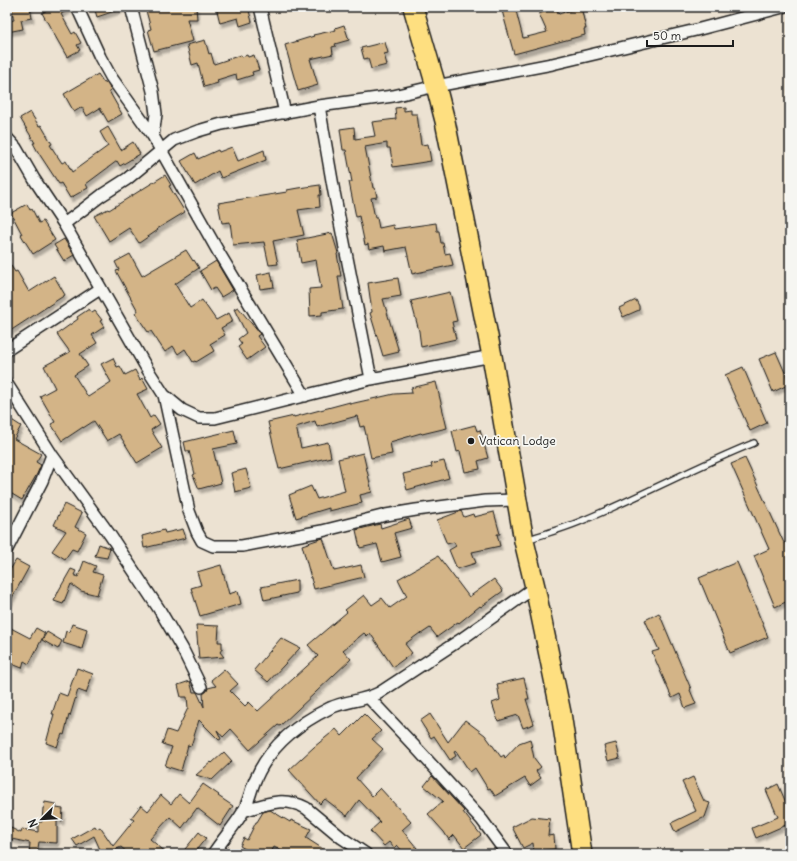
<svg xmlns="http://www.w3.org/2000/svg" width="797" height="861" font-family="Delius,sans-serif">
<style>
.building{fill:#d3b487;stroke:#1c1c1c;filter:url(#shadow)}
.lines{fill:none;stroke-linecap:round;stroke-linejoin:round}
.service-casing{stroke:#1c1c1c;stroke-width:8}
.minor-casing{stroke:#1c1c1c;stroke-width:14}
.trunk-casing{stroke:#1c1c1c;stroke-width:22}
.service{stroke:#f6f6f2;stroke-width:5.5}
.minor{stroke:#f6f6f2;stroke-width:11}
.trunk{stroke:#fedf80;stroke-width:19}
.poi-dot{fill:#1c1c1c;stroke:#f6f6f2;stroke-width:1.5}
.labels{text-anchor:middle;stroke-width:3.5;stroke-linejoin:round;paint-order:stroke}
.poi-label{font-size:12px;fill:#1c1c1c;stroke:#f6f6f2;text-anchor:start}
</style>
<defs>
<filter id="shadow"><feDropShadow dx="2" dy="4" stdDeviation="1" flood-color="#0004"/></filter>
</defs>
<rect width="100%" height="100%" fill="#ece2d2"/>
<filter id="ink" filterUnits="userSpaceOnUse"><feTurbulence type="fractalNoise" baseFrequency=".025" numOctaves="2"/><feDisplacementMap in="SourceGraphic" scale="8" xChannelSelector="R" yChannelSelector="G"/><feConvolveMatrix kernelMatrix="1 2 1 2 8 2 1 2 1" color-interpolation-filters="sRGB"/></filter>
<g filter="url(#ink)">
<path class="building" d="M11 7H30L32 18 21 20 23 29 7 32V21L14 20Z
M53 7H70V9L61 14 72 34 75 32 81 43 77 45 80 50 67 57 42 13Z
M94 7H121V9L97 17Z
M145 7H196L197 19H187L193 41 154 51 148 30 151 29Z
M216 7H248L252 22 240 26 238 18 220 23Z
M501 7H515L523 38 547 32 539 14 556 7 559 14 581 7 586 29H584L585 35 514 54Z
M344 25 349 40 335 44 336 46 332 47 333 54 310 59 318 85 298 91 285 45 314 36 313 35 336 30 335 28Z
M205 40 209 54 211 53 214 64 241 55 242 57 247 55 248 57 254 55 259 70 252 72 253 75 237 80 236 74 217 80 218 83 204 87 198 63 192 65 187 45Z
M385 42 388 53 384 54 387 65 371 69 368 58 364 59 361 48Z
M98 74 104 83 106 82 111 90 109 91 122 114 108 122 100 108 87 116 82 107 74 112 64 94Z
M404 107V111L411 110V114H417L421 145 428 144 431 161 393 167 390 148H387V143L365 147 373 188H375L377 197 371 198 375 218H377L379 228 393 225 394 229 436 223 437 231H439L441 243H443L445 254 450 253 453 265 412 274 406 247 385 251 384 246 369 249 368 244 365 245 359 216 356 217 349 182H352L346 150H343L340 129 354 127 355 139 375 136 372 122 396 119 395 108Z
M30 112 39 126 41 125 52 144 50 145 62 163 66 161 72 172 108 146 100 132 108 127 121 150 133 142 140 154 120 166 117 161 86 184 88 188 70 198 61 183 59 184 38 152 33 143H35L20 118Z
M232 147 238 161 264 150 266 160 221 178 218 171 195 185 181 161 195 153 198 159 218 150 219 152Z
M165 175 171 185 169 186 185 212 157 229 158 230 139 243 129 228 109 241 94 216 108 209 109 210Z
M320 185 321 195H319L320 207 298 210 304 235 273 241 278 264 269 265 264 242 233 245 230 222 222 223 218 203 287 192V190L298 188Z
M27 204 30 210 32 209 39 223 43 221 55 240 33 254 21 235 22 234 11 213Z
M332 233 338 253 337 254 341 276H338L343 309 322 312V315L310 316 309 289 321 288 316 260 301 263 297 240Z
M64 239 74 255 64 261 54 245Z
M186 250 193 261 194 260 199 268 175 284 190 308 202 300 216 320 229 313 233 321 221 328 225 335 210 344 214 351 196 362 195 361 193 362 185 349 178 354 173 346 165 352 151 331 148 332 135 313 138 311 116 271 119 270 115 262 130 254 142 276Z
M7 260 15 272 17 271 29 292 54 276 65 295 7 333Z
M216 261 233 290 221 297 215 288 211 290 200 271Z
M271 272 274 287 260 289 257 275Z
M398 278 401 296 383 299 399 352 383 356 370 313 372 312 368 283Z
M450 292 457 321 452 322 456 339 421 347 419 331 411 301Z
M636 300 639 306V310L623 317 619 308Z
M238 307 260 334 257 336 265 347 247 360 238 347 242 344 238 339 246 333 234 309Z
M89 309 92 313 95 311 102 320 100 321 104 327 92 335 97 343 80 354 88 366 74 375 88 397 111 382 101 364 113 358 117 367 120 366 125 375 135 370 140 380 142 378 148 389 137 394 150 418 154 415 160 424 151 430 162 448 137 463 119 434 107 441 94 421 83 428V427L62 441 51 424 55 422 40 396 55 388 44 366 70 352 57 334 78 319 77 317Z
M776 352 790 384 773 392 759 359Z
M743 367 767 423 750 431 725 375Z
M436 382 447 428 422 434 421 433 390 442 392 454 371 458 364 426 360 427 357 416 317 427 315 421 296 427 301 448 328 442 331 457 279 469 268 422 294 416V417L350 402V404L394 394 412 393 411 388Z
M7 417 21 426 14 439 41 454 36 462 41 465 37 474 22 500 7 491Z
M475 425 477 431 480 430 488 458 478 461 480 469 465 472 460 451 457 452 452 431Z
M234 430 237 444 213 449 221 483 199 489 193 475 195 474 189 451H186L184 442Z
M363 453 372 492 360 495 362 503 329 511V508L296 518 289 495 311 486 317 499 345 491 338 459Z
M745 458 784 543 786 542 790 551V600L775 607 754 556 769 549 731 464Z
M444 461 449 478 407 490 403 474 432 467 431 464Z
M246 469 251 488 235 492 231 473Z
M64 504 82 513 75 527 86 533 77 551 72 549 65 559 52 551 66 531 54 525Z
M461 511 464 517 473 514 474 517 494 512 500 534H497L500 546 472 552 476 563 457 569 449 550 456 546 454 542 447 544 437 520Z
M409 519 412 528 394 533 401 557 382 562 377 544 360 548 356 530 380 524 381 528Z
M183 529 186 538 144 548 142 536 164 530 165 533Z
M323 538 334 571 361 565 364 577 314 589 302 545Z
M99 544 110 548 107 558 95 556Z
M438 556 469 597 494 579 503 591 481 607 480 606 459 623 458 622 437 637 430 628 421 634 420 633 405 644 412 653 393 667 370 633 367 636 364 633 343 650 351 659 280 726 278 725 250 750 231 729 223 737 217 730 221 739 219 740 199 720 191 746 188 745 181 771 165 766 172 747 162 744 167 730 176 733 188 708 187 697H181L178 685 190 681 193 692H197L204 707 203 694 207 691 208 688 216 686 211 680 224 669 238 684 230 691 245 706 249 702 258 711 318 656 308 645 347 612 345 610 364 595 372 605 382 598 390 608 407 596 398 579Z
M16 560 29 567 7 607V575Z
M84 561 96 566 93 572 103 575 97 595 81 591 71 584 63 604 54 601 59 590 71 569 76 571 74 575 78 577Z
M737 562 768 637 730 653 699 578Z
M221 565 229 594 238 591 241 604 200 616 191 588 201 585 197 572Z
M297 580V593L264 600 261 587Z
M659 613 691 689 690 690 696 704 685 708 680 694 672 698 652 652 659 650 645 620Z
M72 624 87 629 82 649 63 643 66 631 69 632Z
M196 625 219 626 218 642H222V649L220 652 224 657 199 659Z
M7 626 30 638 36 628 45 633 29 664 24 661 22 668 7 662Z
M47 632 62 641 58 649 42 640Z
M281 638 300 648 268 682 254 670Z
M77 668 93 674 86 693 78 690 70 716 69 715 64 735 62 734 57 747 46 743 54 714H52L59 693 67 696Z
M524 678 529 699H526L534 724 523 728 518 715 498 721 492 703 500 700 497 684Z
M364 714 381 731 372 739 383 749 356 778 372 796 380 788 411 822 402 830 417 848 410 854H405L397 845 394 848 389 842 384 846 370 831 380 822 359 800 347 816 325 799 320 804 289 770 314 747 336 729 342 736Z
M430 714 448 742 465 720 485 735 501 757 504 755 505 758 519 743 530 739 534 758 541 767 536 771 541 778 530 786 525 778 495 796 490 788 488 789 475 768 470 772 456 751 454 752 456 756 450 760 434 736 431 738 420 721Z
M616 743 620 758 608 761 604 746Z
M224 752 232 761 212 780 196 775 211 762 212 763Z
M432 776 464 811 463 812 481 835 464 848 454 835 449 840 444 832 428 814 443 801 424 786Z
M693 777 704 801 710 803 705 817 675 832 671 823 696 811 682 782Z
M203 784 219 795 218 796 233 806 220 826 197 808 182 828 170 817 150 839 168 854H129L121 847 107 854H102L94 836 77 846 72 839 95 826 97 829 100 827 113 846 134 820 131 818 141 805 148 811 161 795 171 804 179 794 189 803Z
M778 784 790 812 788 824 756 838 752 828 778 817 766 790Z
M45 802 56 804V808L63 809 62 821 57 820V843L39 842 37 854H29L30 843 7 838V826L21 833 22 829 38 832V822H42L43 808H44Z
M270 810 290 822 291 820 311 829 306 838 331 854H288L274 847 270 854H253L240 846 244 838 247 840 256 822H257L263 812Z
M532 817 550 819 548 836 554 835 555 849 534 852 533 843 523 848 512 827Z
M199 832 206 838 193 854H181Z"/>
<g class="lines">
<g class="service-casing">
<path id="service" d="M526 540C544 534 562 529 579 522 638 498 694 467 754 443"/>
</g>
<g class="minor-casing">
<path id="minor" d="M77 7 100 57 111 77 153 136 219 253 305 396
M131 7 153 91 156 114 153 136
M260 7 285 113
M319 106 334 192 371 379
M7 138 16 148 34 179 64 224 146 367 164 395 182 410 199 418H215L371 379 492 356
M64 224 102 195 127 179 174 140 198 131 222 124 319 106 393 96 436 86 552 64 696 30 783 7
M7 350 100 289
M7 384 52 455 110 535 159 609 182 648 201 687
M164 395 189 511 197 532 202 541 213 546H242L322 531 386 515 416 510 485 501 517 500
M7 549 42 481 52 455
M369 698 419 751 482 820 507 854
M243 811C266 804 283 796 306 808L342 838 366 854
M213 854C222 840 234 827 243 812 249 802 251 788 256 778 270 746 299 723 330 708 346 701 363 701 379 693L463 638 535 587"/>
</g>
<g class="trunk-casing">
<path id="trunk" d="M413 7 436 86 445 121 492 356 524 541 535 587 561 713 582 854"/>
</g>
<use href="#service" class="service"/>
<use href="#minor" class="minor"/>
<use href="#trunk" class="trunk"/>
</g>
</g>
<circle class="poi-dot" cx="471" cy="441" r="4"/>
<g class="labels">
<g class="poi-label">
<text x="479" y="445">Vatican Lodge</text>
</g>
</g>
<rect width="797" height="861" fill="none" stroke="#f6f6f2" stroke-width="24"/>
<rect x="12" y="12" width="773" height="837" fill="none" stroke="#1c1c1c" stroke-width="1.5" filter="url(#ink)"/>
<g transform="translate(42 819) rotate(246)" stroke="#f6f6f2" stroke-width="3" paint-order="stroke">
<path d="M0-3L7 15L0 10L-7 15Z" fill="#1c1c1c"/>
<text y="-6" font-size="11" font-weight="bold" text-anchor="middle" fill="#1c1c1c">N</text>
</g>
<path d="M647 40v6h86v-6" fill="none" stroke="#1c1c1c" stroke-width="2"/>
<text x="653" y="40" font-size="12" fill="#1c1c1c" stroke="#f6f6f2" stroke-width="3" paint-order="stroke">50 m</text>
</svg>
